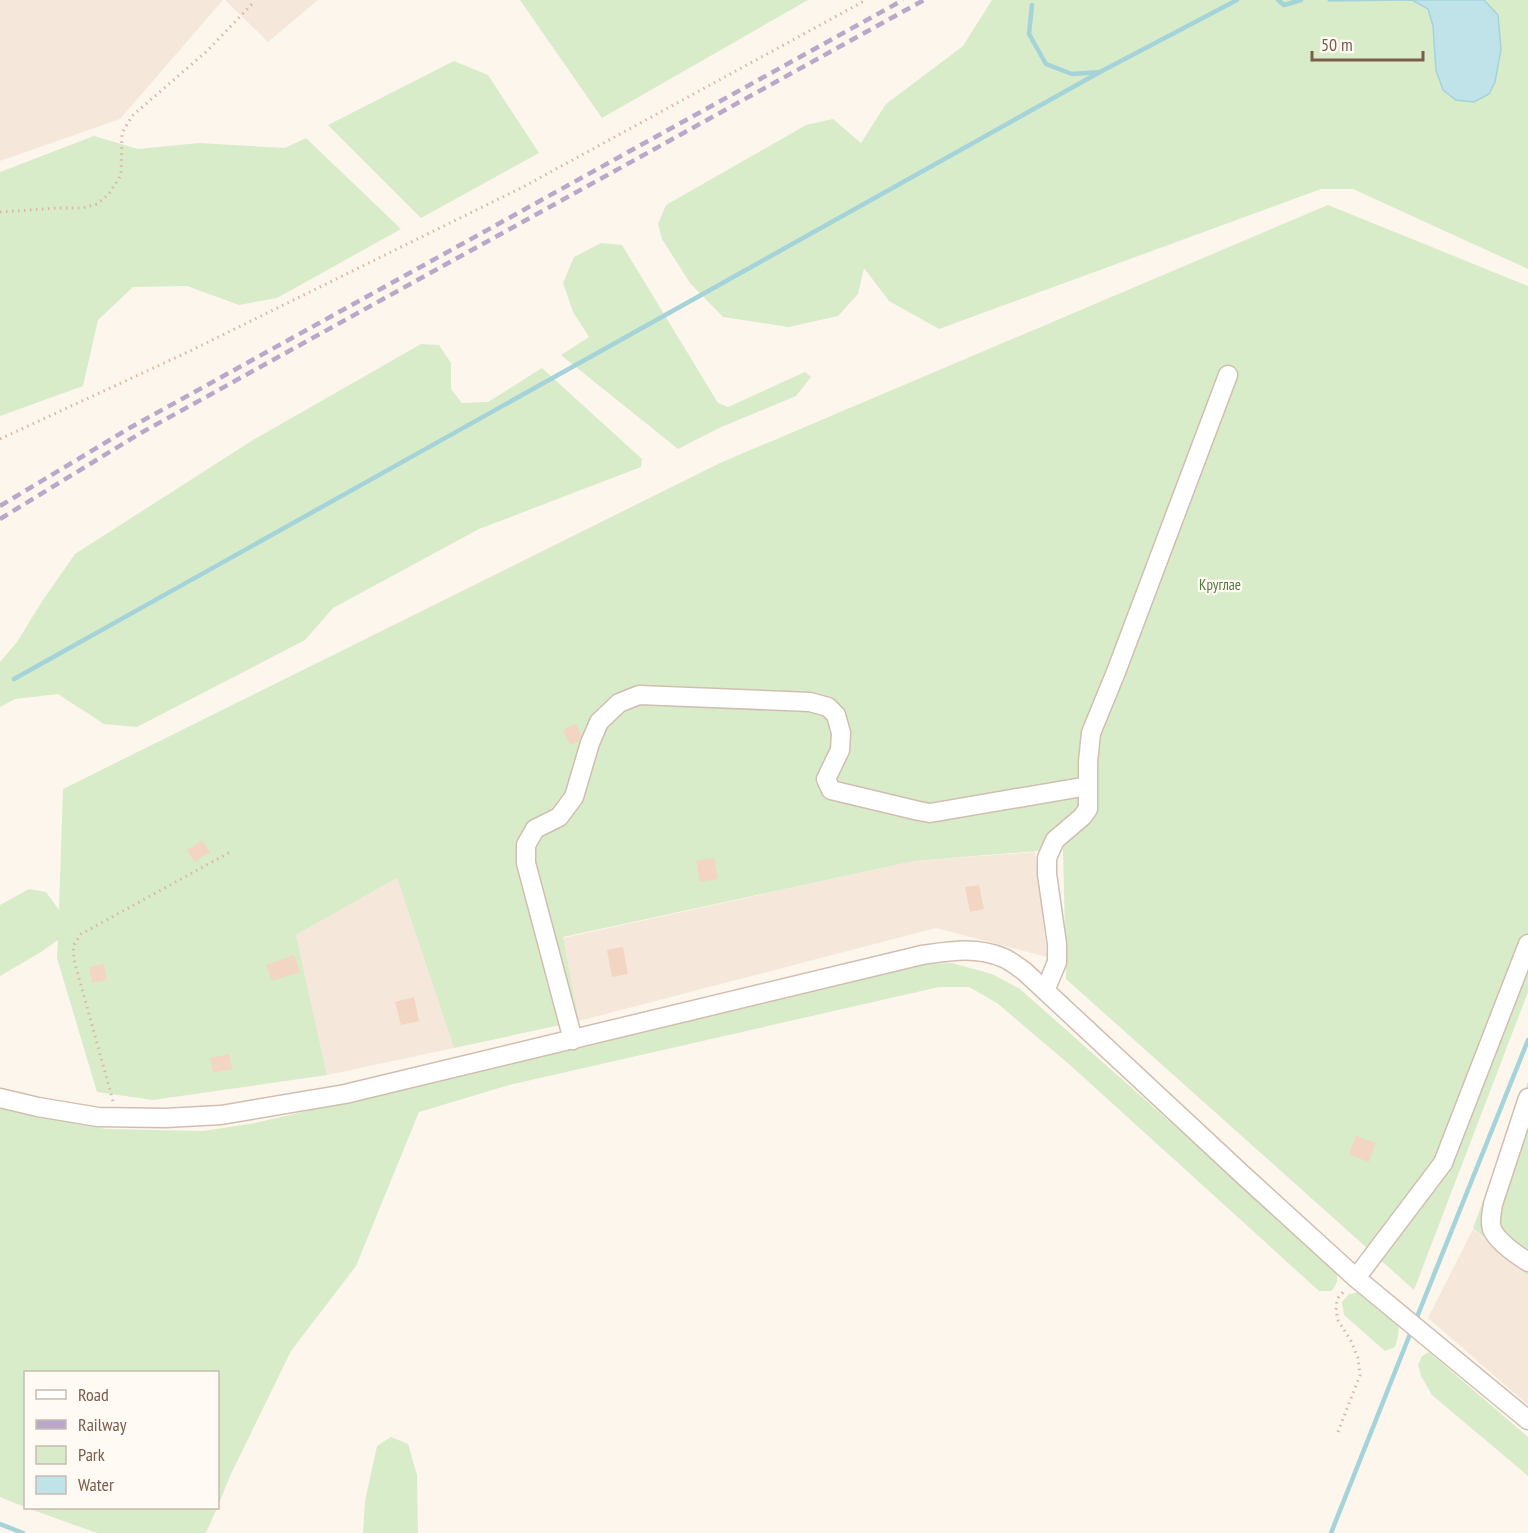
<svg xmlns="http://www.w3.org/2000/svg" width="1528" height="1533" font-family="'PT Sans Narrow',sans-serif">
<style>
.residential{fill:#f5e8da}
.green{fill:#d8ecc9}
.water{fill:#bfe3e8;stroke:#a5d3da;stroke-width:1.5}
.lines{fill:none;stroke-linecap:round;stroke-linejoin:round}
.stream{stroke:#a5d3da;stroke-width:4.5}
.building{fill:#f3d5c3}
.minor-casing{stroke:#d1beb0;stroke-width:21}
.path{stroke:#d9b8a5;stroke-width:3;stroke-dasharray:1.5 4.5;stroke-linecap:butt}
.minor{stroke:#fff;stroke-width:18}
.rail{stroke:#b9a8c9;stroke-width:4.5;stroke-dasharray:9 6;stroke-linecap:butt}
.labels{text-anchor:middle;stroke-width:4.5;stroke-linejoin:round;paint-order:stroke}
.park-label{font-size:15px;fill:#537a41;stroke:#fffaf3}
</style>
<rect width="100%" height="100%" fill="#fdf6ec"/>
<path class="residential" d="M0 0H223L120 119 0 161Z
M225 0H318L268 42Z
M1035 852 1047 957 936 928 579 1021 563 938 914 861Z
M397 878 454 1048 327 1075 296 935Z
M1473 1229 1528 1276V1405L1428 1318Z"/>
<path class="green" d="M520 0H808L602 118Z
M992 0H1528V269L1353 189H1321L939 329 889 301 864 268 858 294 838 316 789 327 723 317 690 283 662 239 658 224 666 205 806 125 833 119 861 143 886 104 963 46Z
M454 61 488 75 539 153 421 218 328 125Z
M94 136 138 149 199 143 285 148 306 138 401 229 277 298 239 305 187 286 133 287 98 320 83 386 0 416V172Z
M1328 205 1528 286V992L1414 1290 1066 979 1063 849 914 861 563 937 579 1021 454 1048 397 878 296 935 327 1075 153 1100 97 1092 57 958 58 940 41 952 0 976V905L29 889 46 892 59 910 63 789 720 463Z
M601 243 622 245 718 403 728 407 805 372 811 377 796 396 719 428 678 449 561 355 589 337 573 312 563 283 574 257Z
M421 344 439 345 451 363V389L462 403 488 402 542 368 642 459 641 467 479 529 333 608 305 640 137 727 104 724 58 694 15 699 0 707V662L17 642 41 603 75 554 253 440Z
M952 963 992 974 1020 989 1333 1266C1339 1276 1339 1283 1331 1291H1319L1070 1065 997 1003 969 987H939L509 1085 419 1112 356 1266 291 1351 230 1476 218 1506V1372H26L25 1507 0 1497V1106L23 1113 106 1129 203 1131 255 1123 543 1056 920 964Z
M1528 1081V1276L1473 1228Z
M1359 1292 1387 1313 1399 1326 1398 1337 1395 1347 1385 1351 1344 1315 1342 1302 1349 1294Z
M1429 1352 1528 1437V1476L1432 1395 1421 1376 1418 1365 1422 1356Z
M391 1437 408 1444 417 1475 418 1533H363L365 1501 377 1446Z
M27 1508H217L206 1533H97Z"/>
<path class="water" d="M1328 0H1484L1498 15 1501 49 1495 82 1489 94 1474 102 1456 100 1443 90 1436 70 1433 26 1428 9 1412 0 1329 1Z"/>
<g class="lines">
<path class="stream" d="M1278 0 1284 5 1301 0
M1032 5 1029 34 1046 64 1072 74 1100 72 1237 0
M14 679 1100 72
M1415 1322 1528 1040
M0 1524 23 1533
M1331 1533 1412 1329"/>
</g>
<path class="building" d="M576 724 581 735 579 741 570 745 563 730Z
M202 840 210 852 195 862 187 850Z
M714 858 718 879 700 882 696 861Z
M979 885 984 909 970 912 965 887Z
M623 947 628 974 612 977 607 950Z
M294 955 300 972 272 981 266 965Z
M104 964 107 980 92 983 89 967Z
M414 997 419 1021 401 1025 395 1002Z
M229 1054 232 1069 213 1073 210 1058Z
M1356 1136 1376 1143 1369 1162 1349 1154Z"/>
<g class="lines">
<g class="minor-casing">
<path id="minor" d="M1045 991 1057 962V944L1047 874V858L1055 840 1082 817 1088 809V762L1091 733 1116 672 1228 375
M573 1040 526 863V845L535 829 559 817 574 797 590 743 599 722 619 703 639 695 810 702 828 707 836 715 841 733 840 750 826 779 831 790 919 811 930 813 1088 786
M0 1098 38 1107 98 1117 165 1118 221 1115 345 1094 922 955C950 951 976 946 1004 958 1011 961 1018 967 1024 971L1243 1175 1356 1278 1528 1420
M1528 1098 1493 1204C1492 1212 1489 1221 1492 1229 1497 1241 1517 1255 1528 1262
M1356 1278 1443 1163 1528 944"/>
</g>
<path class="path" d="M0 212 59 208H82L97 204 109 194 121 175 122 133 132 116 207 51 254 2
M0 439 190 351 523 187 866 0
M113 1101 74 960 73 946 81 934 232 851
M1338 1432 1360 1375 1358 1358 1351 1341 1338 1320 1336 1310 1337 1299 1345 1290"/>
<use href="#minor" class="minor"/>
<path class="rail" d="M0 506 133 426 903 0
M0 519 139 434 924 0"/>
</g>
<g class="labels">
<g class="park-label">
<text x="1220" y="590">Круглае</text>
</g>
</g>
<rect x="24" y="1371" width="195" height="138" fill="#fffaf3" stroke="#cabbb1" stroke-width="1.5"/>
<rect x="36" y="1390" width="30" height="9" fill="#ffffff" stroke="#cabbb1" stroke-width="1.5"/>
<text x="78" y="1401" font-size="18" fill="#7a5c4d">Road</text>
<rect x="36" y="1420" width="30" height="9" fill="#b9a8c9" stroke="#cabbb1" stroke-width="1.5"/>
<text x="78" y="1431" font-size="18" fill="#7a5c4d">Railway</text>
<rect x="36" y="1446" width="30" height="18" fill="#d8ecc9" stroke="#cabbb1" stroke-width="1.5"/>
<text x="78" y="1461" font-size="18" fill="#7a5c4d">Park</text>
<rect x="36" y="1476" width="30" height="18" fill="#bfe3e8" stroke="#cabbb1" stroke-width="1.5"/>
<text x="78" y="1491" font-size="18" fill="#7a5c4d">Water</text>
<path d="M1312 51v9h111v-9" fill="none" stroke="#7a5c4d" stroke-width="3"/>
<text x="1321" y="51" font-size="18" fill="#7a5c4d" stroke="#fffaf3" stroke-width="4.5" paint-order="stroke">50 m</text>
</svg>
